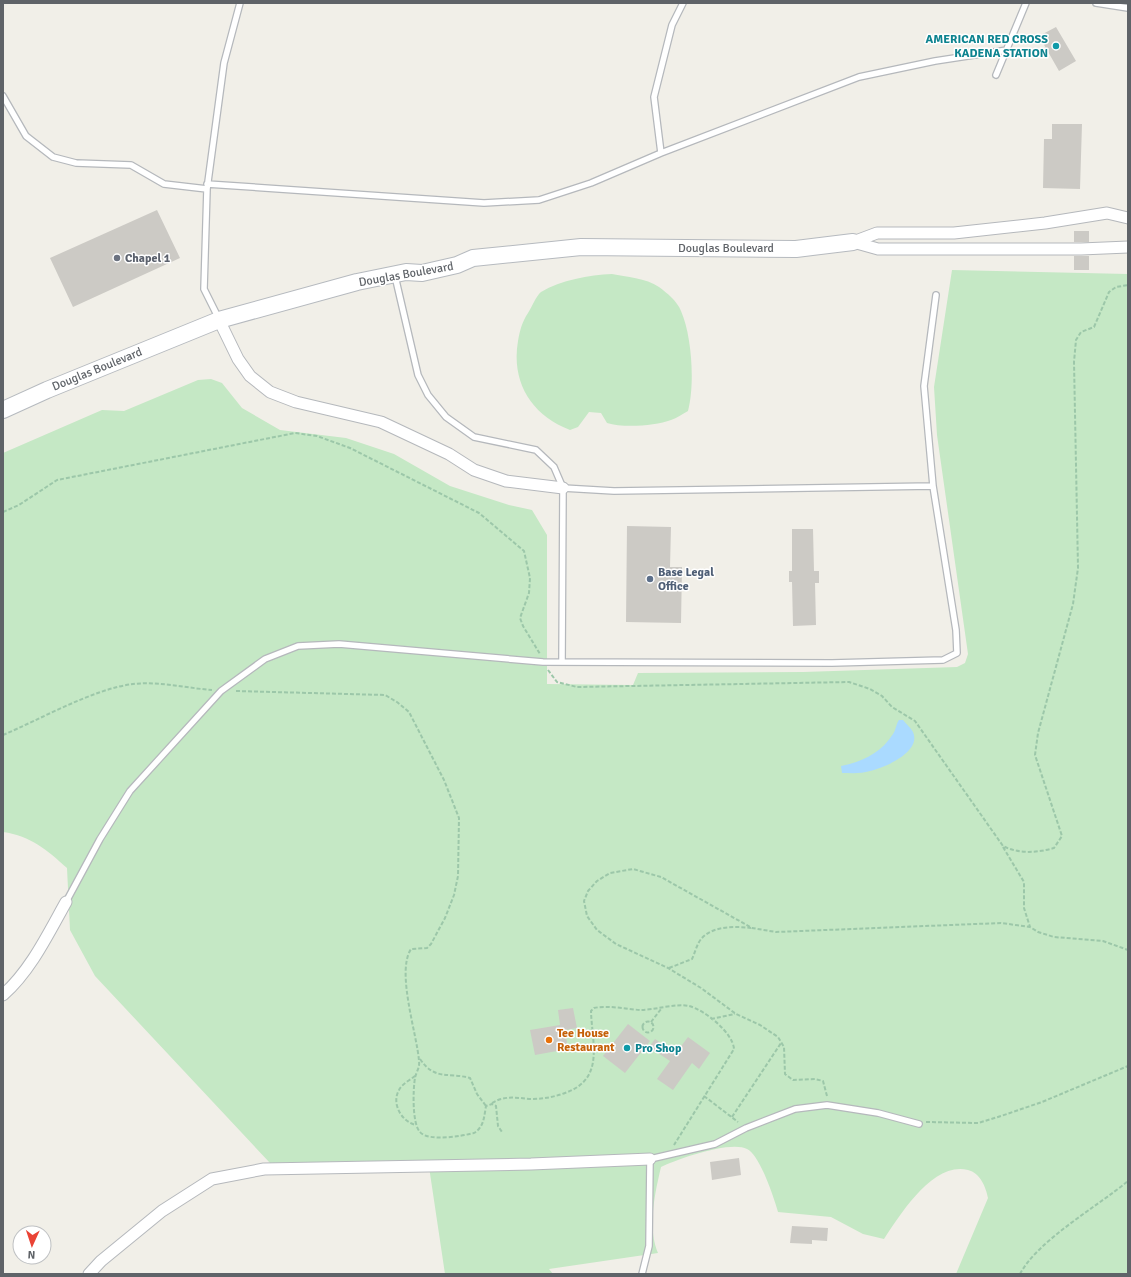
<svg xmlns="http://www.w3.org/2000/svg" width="1131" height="1277" font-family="Signika,sans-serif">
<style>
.green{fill:#c5e8c5}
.water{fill:#aadaff}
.building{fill:#cccac5}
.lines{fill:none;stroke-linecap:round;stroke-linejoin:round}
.lane-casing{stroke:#b5b8bc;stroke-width:8}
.street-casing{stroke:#b5b8bc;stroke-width:13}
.secondary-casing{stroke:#b6babf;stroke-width:18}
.path{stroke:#9cc7a9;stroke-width:2;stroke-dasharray:4 2;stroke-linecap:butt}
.lane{stroke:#fff;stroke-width:5.5}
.street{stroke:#fff;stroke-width:11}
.secondary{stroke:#fff;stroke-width:16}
.culture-dot{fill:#0f9aa8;stroke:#fff;stroke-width:1.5}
.worship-dot{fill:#6b7280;stroke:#fff;stroke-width:1.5}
.service-dot{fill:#5c6f8a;stroke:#fff;stroke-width:1.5}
.food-dot{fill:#e8710a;stroke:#fff;stroke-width:1.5}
.labels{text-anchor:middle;stroke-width:3;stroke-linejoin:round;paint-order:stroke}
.culture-label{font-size:12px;font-weight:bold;fill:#0d838f;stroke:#fff;text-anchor:end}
.street-label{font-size:12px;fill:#5f6368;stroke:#fff}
.worship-label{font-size:12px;font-weight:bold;fill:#5b616d;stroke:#fff;text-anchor:start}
.service-label{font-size:12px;font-weight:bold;fill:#4e5e75;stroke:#fff;text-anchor:start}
.food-label{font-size:12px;font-weight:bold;fill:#c56008;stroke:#fff;text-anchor:start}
</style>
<rect width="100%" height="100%" fill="#f1efe8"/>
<path class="green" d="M952 270 1128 274V1274H956L988 1198C986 1187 980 1173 968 1170 933 1161 900 1215 884 1239L863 1234 831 1217 778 1212C774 1198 760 1155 747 1149 731 1140 677 1159 661 1167 655 1193 647 1227 658 1253L549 1269 553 1274H445L428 1160 270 1163 95 976 70 930 67 868C47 850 31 836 3 832V453L102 410 124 411 198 380 211 379 222 383 242 408 280 430 346 438 394 454 450 486 509 505 532 510 547 535V684L633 685 638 673 803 672 957 667 965 663 968 654 937 435 934 387Z
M612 274C626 277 646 278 659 287 667 293 677 301 681 311 692 336 695 385 688 411 682 414 677 418 671 420 655 426 623 428 607 423L601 413 589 412 578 427 570 430C531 415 511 382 518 341 520 330 522 322 528 313 532 307 536 296 541 292 561 280 589 275 612 274Z"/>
<path class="water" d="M899 720H903C906 724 911 728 913 732 922 752 884 768 870 771 861 774 851 773 842 773L841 766C862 762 881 753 893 734 896 730 896 724 899 720Z"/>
<path class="building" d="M1056 27 1076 61 1059 71 1039 36Z
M1052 124H1082L1080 189 1043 188 1044 139H1052Z
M157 210 180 258 73 307 50 258Z
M1074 231H1089V242H1074Z
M1074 256H1089V270H1074Z
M627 526 671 527 670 567H682L681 623 626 622Z
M792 529H813L814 571H819V583H815L816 625 793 626 792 582H789V571H792Z
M573 1008 577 1028 565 1030 568 1049 535 1055 530 1030 560 1025 558 1010Z
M628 1024 650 1041 625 1073 603 1056Z
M688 1037 710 1053 699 1069 692 1063 673 1090 657 1079 670 1061 649 1047 655 1039 676 1053Z
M739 1158 741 1175 712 1180 710 1162Z
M792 1226 828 1228 827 1241 812 1240V1244L790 1243Z"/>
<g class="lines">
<g class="lane-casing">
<path id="lane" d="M1096 3 1128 8
M996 75 1026 3
M3 96 26 136 53 157 76 163 131 165 164 184 207 189
M661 153 654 97 672 25 683 3
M207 184 484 203 539 200 591 183 661 153 859 77 935 61 1007 50
M395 276 418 375 428 395 446 417 474 437 536 450 554 467 563 488 562 662
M219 319 204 289 207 189 224 63 240 3
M563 488 614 491 933 486
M66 902 100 839 130 791 221 691 265 659 298 646 339 644 543 662 832 663 943 660 957 653 956 630 933 486 924 386 936 295
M642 1274 649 1246 650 1159 715 1144 746 1128 795 1109 827 1105 878 1113 919 1124"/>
</g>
<g class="street-casing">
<path id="street" d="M853 242 877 233H954L1045 223 1107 213 1128 218
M853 242 878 249H1081L1128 247
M219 320 238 359 250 376 270 392 296 402 381 422 449 454 474 470 506 481 563 488
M3 995C31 970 48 934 66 902
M89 1274 101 1261 162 1211 212 1179 264 1169 531 1164 650 1159"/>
</g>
<g class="secondary-casing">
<path id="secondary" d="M3 410 47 390 219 320 357 282 406 272 422 273 457 265 473 258 581 247 796 249 853 242"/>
</g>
<path class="path" d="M3 512 19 505 57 480 295 433 317 436 350 448 479 513 524 551 530 578 529 593 520 618 523 626 540 654
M548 670 557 682 577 687 849 682 870 689 882 696 892 707 915 721 1003 846C1018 854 1037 853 1054 848L1062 836 1035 755 1038 733 1073 604 1078 568 1074 362 1076 340 1081 332 1094 327 1109 292 1116 287 1128 285
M236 691 385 695 397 702 409 712 444 780 459 818 458 876 454 895 445 918 431 944 427 948 411 949C396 972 417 1034 419 1061 420 1068 416 1072 415 1078 413 1089 412 1124 420 1132 428 1142 462 1136 474 1133 484 1127 484 1117 486 1106L492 1104 496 1106 498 1126 502 1132
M3 735C41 719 93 689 133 684 160 681 185 688 212 690
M1003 847 1024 882V908L1030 927
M669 968 692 959C695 953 697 943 702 938 713 926 735 926 751 928
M711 1019 735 1014
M642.5 1027a5.5 5.5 0 1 1 11 0a5.5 5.5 0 1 1-11 0Z
M651 1022 661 1009
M420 1059C435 1081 448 1072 470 1078L477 1094 486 1106
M415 1076C410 1080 402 1084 399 1090 391 1104 402 1122 416 1125
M704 1096 738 1122
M827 1096 823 1081 815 1079 793 1080 785 1074 784 1047 778 1037 760 1025 736 1014 701 988 668 968 616 944 597 930 587 916 584 901 588 891 597 881 610 873 633 869 661 877 752 928 776 932 1001 923 1030 927 1038 932 1054 937 1103 941 1128 950
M492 1103C505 1095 517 1098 531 1099 543 1099 554 1097 565 1093 605 1079 592 1044 591 1011L594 1008C608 1005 626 1009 640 1010 655 1010 676 1003 689 1006 705 1010 733 1033 734 1049L674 1145
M732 1117 781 1043
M926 1122 978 1123 1001 1116 1042 1102 1128 1066
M1020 1274C1037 1241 1098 1206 1128 1181"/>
<use href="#lane" class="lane"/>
<use href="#street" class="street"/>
<use href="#secondary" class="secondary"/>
</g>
<g class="culture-dot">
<circle cx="1056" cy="46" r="4"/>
<circle cx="627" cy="1048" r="4"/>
</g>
<circle class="worship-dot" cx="117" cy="258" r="4"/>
<circle class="service-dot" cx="650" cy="579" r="4"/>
<circle class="food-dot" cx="549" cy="1040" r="4"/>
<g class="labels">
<g class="culture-label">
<text x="1048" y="43">AMERICAN RED CROSS<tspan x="1048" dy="14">KADENA STATION</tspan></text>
<text x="635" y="1052" text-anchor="start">Pro Shop</text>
</g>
<g class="street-label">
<text x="726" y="252">Douglas Boulevard</text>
<text transform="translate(406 274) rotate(-10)" y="4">Douglas Boulevard</text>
<text transform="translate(97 369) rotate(-22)" y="4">Douglas Boulevard</text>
</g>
<g class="worship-label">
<text x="125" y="262">Chapel 1</text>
</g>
<g class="service-label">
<text x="658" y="576">Base Legal<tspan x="658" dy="14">Office</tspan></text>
</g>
<g class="food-label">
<text x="557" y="1037">Tee House<tspan x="557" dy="14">Restaurant</tspan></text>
</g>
</g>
<rect width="1131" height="1277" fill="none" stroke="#5f6368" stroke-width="8"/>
<g transform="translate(32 1245) rotate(183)"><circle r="19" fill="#ffffff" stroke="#bfc1c3"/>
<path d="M0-3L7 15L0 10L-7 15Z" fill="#ea4335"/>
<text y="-6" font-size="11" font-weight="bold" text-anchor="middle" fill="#5f6368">N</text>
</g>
</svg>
